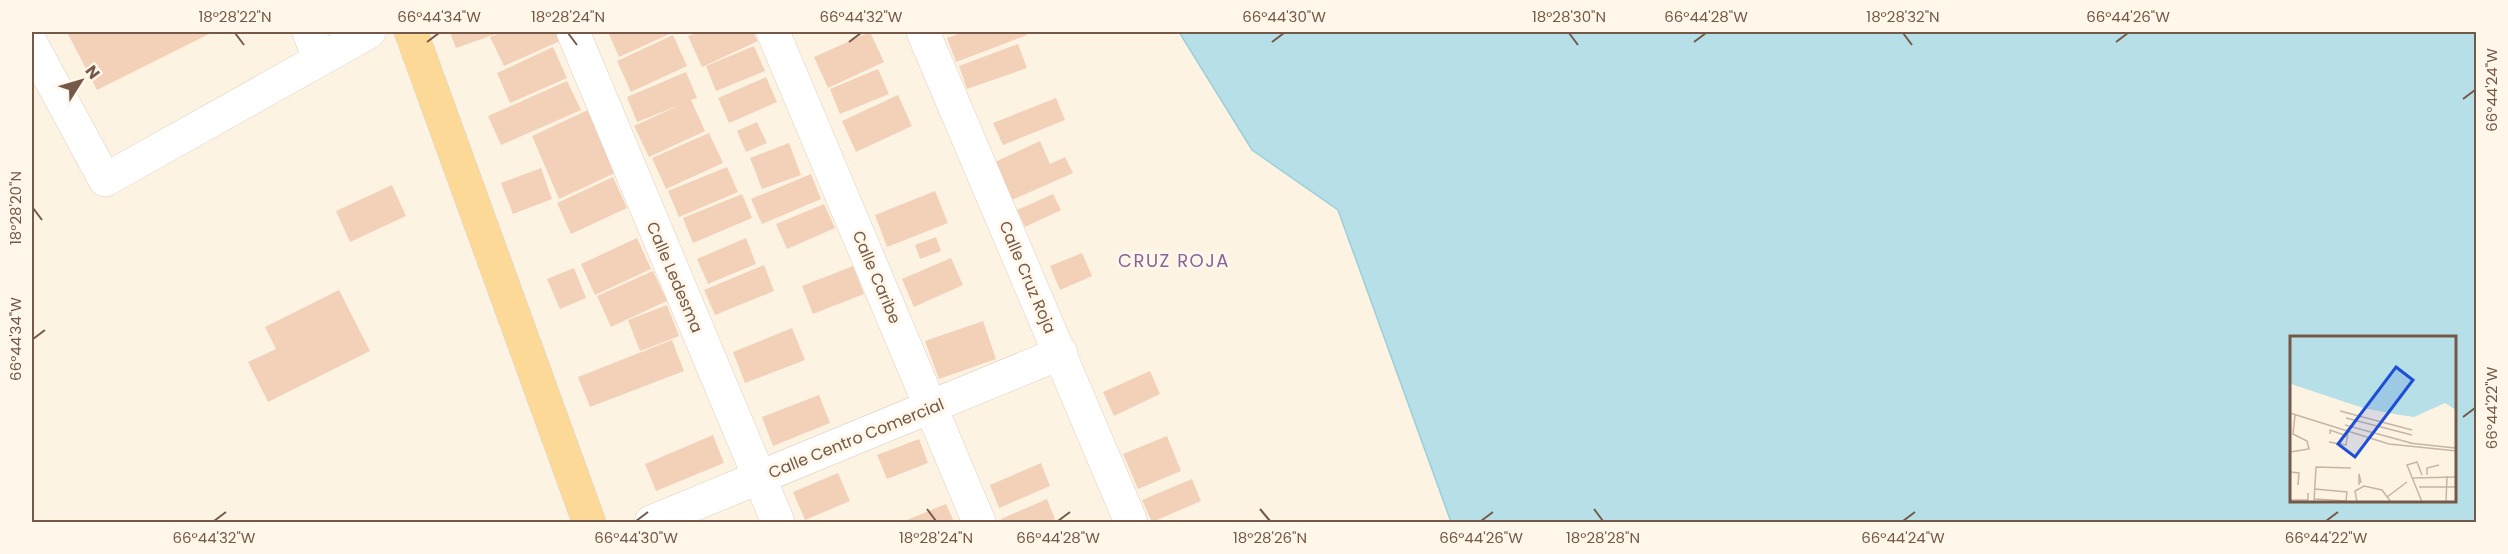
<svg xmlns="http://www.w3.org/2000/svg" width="2508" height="554" font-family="Poppins,sans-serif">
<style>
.water{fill:#b6dfe7;stroke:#9ccfd9;stroke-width:1.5;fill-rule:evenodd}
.building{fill:#f3d1b9}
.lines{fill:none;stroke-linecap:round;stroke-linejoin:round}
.minor-casing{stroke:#e1cfbe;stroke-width:34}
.major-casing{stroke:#dbd4cf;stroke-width:34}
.minor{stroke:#fff;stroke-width:33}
.major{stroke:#fdd998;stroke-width:33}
.ticks{fill:none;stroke:#755948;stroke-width:2}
.labels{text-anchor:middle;stroke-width:6;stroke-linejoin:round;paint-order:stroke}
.street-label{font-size:16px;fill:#755948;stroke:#fff7e9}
.neighbourhood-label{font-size:18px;letter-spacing:1.5px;fill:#886399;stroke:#fff7e9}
.inset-road{fill:none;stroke:#c7b5a4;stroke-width:1.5}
.view{fill:#1d4ed8;fill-opacity:0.15;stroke:#1d4ed8;stroke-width:3}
.inset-edge{fill:none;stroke:#755948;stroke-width:3}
.neatline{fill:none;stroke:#755948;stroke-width:2}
.ticks-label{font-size:15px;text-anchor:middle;fill:#755948}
</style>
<rect width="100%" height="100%" fill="#fdf3e2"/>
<path class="water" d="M1179 32H2476V522H1451L1338 210 1252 150ZM2292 338H2456V502H2292Z"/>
<path class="building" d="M67 32H213L97 90Z
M450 32H495L496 34 456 48Z
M502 32H556L560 41 504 66 490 37Z
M608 32H674L619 57Z
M698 32H753L758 41 702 67 688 36Z
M870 32 884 62 828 88 814 57Z
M963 32H1025L1027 35 956 62 947 38Z
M673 35 687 66 631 92 617 61Z
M1018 44 1027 68 967 89 959 66Z
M754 46 765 71 716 91 706 66Z
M553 47 567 78 510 103 497 73Z
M878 69 889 94 840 114 830 89Z
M686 72 697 98 691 100 705 131 649 157 634 126 680 105 637 122 627 97Z
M766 77 777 102 729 123 718 98Z
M567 81 581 110 501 145 488 116Z
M898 95 912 126 856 152 842 121Z
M1056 98 1065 120 1003 145 993 123Z
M588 110 615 173 559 199 532 136Z
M757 122 767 143 746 152 737 131Z
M709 133 723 163 666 189 652 158Z
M1040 141 1050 164 1065 157 1073 173 1012 200 995 162Z
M789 143 801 175 762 189 750 158Z
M727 167 738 192 679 217 668 191Z
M541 168 552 199 513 214 501 183Z
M811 174 821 199 762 224 751 199Z
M613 177 627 208 571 234 557 203Z
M392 185 406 216 350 242 336 211Z
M935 191 948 223 887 247 875 215Z
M742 194 752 218 693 243 683 218Z
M1053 194 1061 210 1025 227 1017 210Z
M824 204 835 228 787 249 776 224Z
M936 237 941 251 920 259 915 245Z
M637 238 651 269 595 295 581 264Z
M746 238 756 264 708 284 697 259Z
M1082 253 1092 276 1060 290 1050 266Z
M951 258 963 285 914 307 902 279Z
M764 265 774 291 715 315 704 290Z
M853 266 864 294 813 314 802 286Z
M574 268 586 298 560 309 547 279Z
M653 271 667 301 611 327 597 296Z
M339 290 370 351 268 402 248 362 276 349 265 327Z
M667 305 679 336 640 351 628 320Z
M983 321 996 359 939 379 925 341Z
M792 328 805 360 745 383 733 352Z
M672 340 684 371 590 407 578 377Z
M1150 371 1160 394 1114 416 1103 392Z
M819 395 830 423 773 446 762 417Z
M713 435 724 463 656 491 645 464Z
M1167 436 1181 471 1138 489 1123 454Z
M919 439 928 463 887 479 877 455Z
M1041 463 1050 486 999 508 990 485Z
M838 473 850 501 805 520 793 492Z
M1192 479 1201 501 1152 522 1142 500Z
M1047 499 1055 519 1048 522H1002L1001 519Z
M946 504 954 522H902Z"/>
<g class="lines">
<g class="minor-casing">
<path id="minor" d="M309 32 319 59
M573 32 778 522
M773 32 979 522
M923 32 1131 522
M32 45 105 180 369 32
M651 522 1061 353"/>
</g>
<g class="major-casing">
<path id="major" d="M411 32 589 522"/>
</g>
<use href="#minor" class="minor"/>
<use href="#major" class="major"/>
</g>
<path class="ticks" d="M235 33 244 45M568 33 577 45M1569 33 1578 45M1903 33 1912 45M427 42 439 33M849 42 861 33M1272 42 1284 33M1694 42 1706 33M2116 42 2128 33M2463 99 2475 90M33 208 42 220M33 339 45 330M2463 417 2475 408M927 509 936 521M1260 509 1270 521M1594 509 1603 521M214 521 226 512M636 521 648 512M1058 521 1070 512M1481 521 1493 512M1903 521 1915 512M2326 521 2338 512"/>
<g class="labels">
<g class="street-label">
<text transform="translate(675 277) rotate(67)" y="6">Calle Ledesma</text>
<text transform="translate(877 277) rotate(67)" y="6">Calle Caribe</text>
<text transform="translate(1028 277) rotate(67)" y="6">Calle Cruz Roja</text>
<text transform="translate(856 438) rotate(-22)" y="6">Calle Centro Comercial</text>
</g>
<g class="neighbourhood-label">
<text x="1174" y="267">CRUZ ROJA</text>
</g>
</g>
<g transform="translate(2290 336)">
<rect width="166" height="166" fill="#fdf3e2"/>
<path d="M0 0H166V74L155 67 124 81 110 79 73 72 4 49 0 47Z" fill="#b6dfe7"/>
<path class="inset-road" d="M50 75 122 94M0 77 99 108 167 115M56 82 122 99M55 89 121 107M40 98V94L57 100M39 106 56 109 58 96M119 107 165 112M0 116 19 113 17 105 3 98 5 79M0 136 9 137 8 149M137 139V132L149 129M123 142 167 141M69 149V138L71 147M129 151H167M97 161 117 146M25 163 56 165 57 156 25 153M0 164H18V157M24 166 26 131 61 132M67 166 65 155 74 150 92 154 101 166M132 166 117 129 127 126 132 139M156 166 157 140"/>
<path class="view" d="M106 31 123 44 65 121 48 108Z"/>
<rect width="166" height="166" class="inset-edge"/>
</g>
<rect width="2508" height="554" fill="none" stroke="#fff7e9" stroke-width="66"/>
<g transform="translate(81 81) rotate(53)" stroke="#fff7e9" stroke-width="4.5" paint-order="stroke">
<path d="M0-4.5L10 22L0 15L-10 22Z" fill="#755948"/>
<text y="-9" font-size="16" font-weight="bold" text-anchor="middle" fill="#755948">N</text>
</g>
<rect x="33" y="33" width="2442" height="488" class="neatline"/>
<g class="ticks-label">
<text x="235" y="22">18°28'22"N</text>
<text x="439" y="22">66°44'34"W</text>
<text x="568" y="22">18°28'24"N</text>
<text x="861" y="22">66°44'32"W</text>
<text x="1284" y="22">66°44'30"W</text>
<text x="1569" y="22">18°28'30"N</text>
<text x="1706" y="22">66°44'28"W</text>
<text x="1903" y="22">18°28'32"N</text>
<text x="2128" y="22">66°44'26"W</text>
<text transform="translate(2492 90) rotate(-90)" y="5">66°44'24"W</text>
<text transform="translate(16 208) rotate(-90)" y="5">18°28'20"N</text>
<text transform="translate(16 339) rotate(-90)" y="5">66°44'34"W</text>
<text transform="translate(2492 408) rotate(-90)" y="5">66°44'22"W</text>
<text x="214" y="543">66°44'32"W</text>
<text x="636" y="543">66°44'30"W</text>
<text x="936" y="543">18°28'24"N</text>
<text x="1058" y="543">66°44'28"W</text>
<text x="1270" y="543">18°28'26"N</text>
<text x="1481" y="543">66°44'26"W</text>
<text x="1603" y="543">18°28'28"N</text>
<text x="1903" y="543">66°44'24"W</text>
<text x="2326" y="543">66°44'22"W</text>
</g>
</svg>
